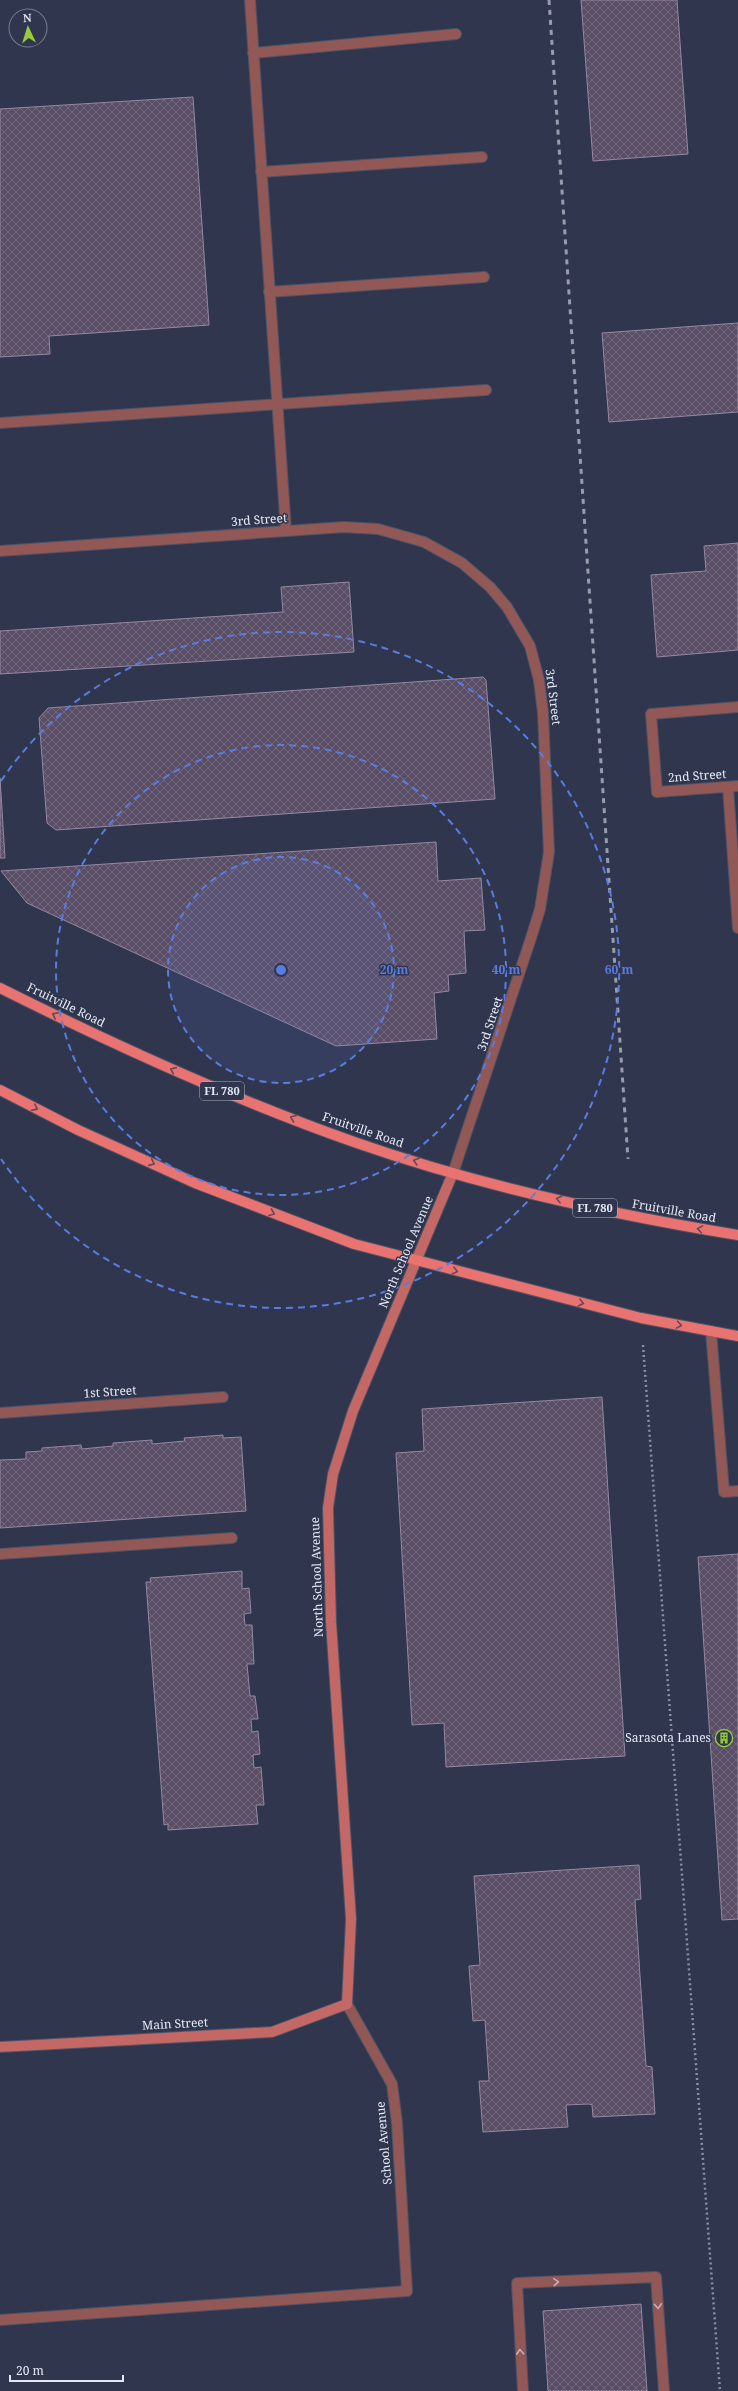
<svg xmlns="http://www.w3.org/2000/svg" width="738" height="2391" font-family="'Noto Serif',serif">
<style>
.building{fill:url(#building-cross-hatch);stroke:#9588a3}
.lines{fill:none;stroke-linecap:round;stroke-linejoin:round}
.lane-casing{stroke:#4d5368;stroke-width:12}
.street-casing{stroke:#4d5368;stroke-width:12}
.secondary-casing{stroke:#4d5368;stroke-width:12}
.primary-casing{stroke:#4d5368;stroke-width:12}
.path{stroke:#8a8fa2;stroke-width:2.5;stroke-dasharray:2 3;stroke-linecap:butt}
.lane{stroke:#925855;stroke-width:10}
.street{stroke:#925855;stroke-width:10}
.secondary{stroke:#c36865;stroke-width:10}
.primary{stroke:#e87370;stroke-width:10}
.rail{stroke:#979cae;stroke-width:3;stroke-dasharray:5 5;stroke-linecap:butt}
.oneway{stroke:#674858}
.oneway2{stroke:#c3afb7}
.ring{fill:none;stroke:#597ce2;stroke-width:2;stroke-dasharray:7 5}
.labels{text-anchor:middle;stroke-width:3;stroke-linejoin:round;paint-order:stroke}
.shield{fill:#30364d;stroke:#aeb3c5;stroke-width:1}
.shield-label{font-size:11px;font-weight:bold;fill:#e4e9f8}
.street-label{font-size:12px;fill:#e4e9f8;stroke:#30364d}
.poi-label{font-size:12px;fill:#e4e9f8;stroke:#30364d;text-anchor:end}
.centre{fill:#597ce2;stroke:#30364d;stroke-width:2}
.ring-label{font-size:12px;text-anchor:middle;font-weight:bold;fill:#597ce2;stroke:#30364d;stroke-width:3;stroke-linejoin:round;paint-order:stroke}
</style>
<defs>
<pattern id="building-cross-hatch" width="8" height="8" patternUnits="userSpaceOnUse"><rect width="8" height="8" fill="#5a4e66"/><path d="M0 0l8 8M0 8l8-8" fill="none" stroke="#72687d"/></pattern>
</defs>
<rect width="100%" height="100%" fill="#30364d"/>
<path class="building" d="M581 0H677L688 154 593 161Z
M193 97 209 325 49 336 50 354 0 357V109Z
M738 323V412L609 422 602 333Z
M738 543V650L657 657 651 575 706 571 704 546Z
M349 582 354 652 0 674V631L283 612 281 587Z
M483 677 486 680 495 799 56 830 47 823 39 718 48 708Z
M0 778 5 858H0Z
M436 842 438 881 481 878 485 930 464 931 466 973 448 975 449 991 434 993 437 1039 336 1046 27 903 1 871Z
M602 1397 625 1756 446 1767 444 1723 412 1725 396 1453 424 1451 422 1409Z
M223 1435V1438L241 1437 246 1511 0 1528V1460L26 1459V1452L42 1451V1448L81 1445 82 1449 113 1446V1443L152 1440V1444L185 1441 184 1438Z
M738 1554V1919L722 1920 698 1557Z
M242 1571V1589L249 1588 251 1613 244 1614 245 1625H252L254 1664H247L250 1696H255L258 1719H251L252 1732 258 1731 260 1754 253 1755 254 1768 261 1767 264 1805H256L258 1824 168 1830V1824L164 1825 146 1582H151L150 1578Z
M639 1865 641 1899 635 1900 646 2066 652 2067 655 2114 593 2117 592 2105 589 2104 566 2105 568 2127 483 2132 479 2081H489L485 2020 473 2021 469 1966 480 1965 474 1876Z
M641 2304 647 2391H548L543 2311Z"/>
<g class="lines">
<g class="lane-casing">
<path id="lane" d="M250 0 286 531
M253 53 456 34
M261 172 482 157
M269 292 484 277
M0 423 486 390
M728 787 738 928
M657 792 651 714 738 707
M711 1331 724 1492 738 1491
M0 1554 232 1538
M0 2320 407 2291
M523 2391 517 2283 656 2277 664 2391"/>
</g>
<g class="street-casing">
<path id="street" d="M0 551 344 527 378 529 424 542 462 563 490 587 507 607 530 646 539 680 543 713 549 852 540 909 531 938 453 1173
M657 792 738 786
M0 1413 223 1397
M347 2004 392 2084 397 2123 407 2291"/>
</g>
<g class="secondary-casing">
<path id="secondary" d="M0 2047 272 2032 347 2004 351 1919 331 1622 328 1508 333 1474 353 1411 453 1173"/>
</g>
<g class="primary-casing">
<path id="primary" d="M0 988C116 1046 234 1100 357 1143 480 1186 609 1214 738 1235
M0 1090 78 1130 195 1183 354 1244 641 1318 738 1336"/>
</g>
<path class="path" d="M643 1345 720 2391"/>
<use href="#lane" class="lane"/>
<use href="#street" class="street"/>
<use href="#secondary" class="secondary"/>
<use href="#primary" class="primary"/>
<path class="rail" d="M549 0 628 1159"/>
</g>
<defs><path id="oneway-chevron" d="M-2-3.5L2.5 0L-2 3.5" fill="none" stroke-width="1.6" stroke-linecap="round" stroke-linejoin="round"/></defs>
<g class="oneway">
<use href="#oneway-chevron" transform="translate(55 1015) rotate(-153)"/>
<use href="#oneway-chevron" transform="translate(173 1070) rotate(-156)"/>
<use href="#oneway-chevron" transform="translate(35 1108) rotate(27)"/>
<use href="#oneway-chevron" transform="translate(293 1118) rotate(-159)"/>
<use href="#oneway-chevron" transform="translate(416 1161) rotate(-163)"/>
<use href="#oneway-chevron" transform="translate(152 1163) rotate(24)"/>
<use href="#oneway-chevron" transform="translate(559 1199) rotate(-166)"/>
<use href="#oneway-chevron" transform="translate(272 1213) rotate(21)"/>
<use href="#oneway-chevron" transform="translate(700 1229) rotate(-171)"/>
<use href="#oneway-chevron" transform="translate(455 1271) rotate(14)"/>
<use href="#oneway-chevron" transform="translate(581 1303) rotate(14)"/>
<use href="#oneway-chevron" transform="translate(679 1325) rotate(10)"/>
</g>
<g class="oneway2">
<use href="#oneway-chevron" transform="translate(556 2282) rotate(-3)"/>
<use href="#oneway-chevron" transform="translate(658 2306) rotate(86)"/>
<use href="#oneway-chevron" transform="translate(520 2352) rotate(-93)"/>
</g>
<circle cx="281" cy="970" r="113" fill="#597ce2" fill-opacity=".12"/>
<g class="ring">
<circle cx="281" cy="970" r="113"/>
<circle cx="281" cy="970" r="225"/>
<path d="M1 781A338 338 0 1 1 1 1159"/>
</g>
<defs>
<g id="building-ring" transform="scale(0.9)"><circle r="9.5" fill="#30364d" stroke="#97cc39" stroke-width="1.5"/><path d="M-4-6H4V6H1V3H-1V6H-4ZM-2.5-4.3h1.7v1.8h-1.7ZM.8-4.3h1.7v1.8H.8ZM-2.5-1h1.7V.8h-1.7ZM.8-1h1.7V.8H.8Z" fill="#97cc39"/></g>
</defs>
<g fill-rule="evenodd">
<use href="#building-ring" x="724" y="1738"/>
</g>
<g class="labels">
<g class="shield">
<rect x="200" y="1082" width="44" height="18" rx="3"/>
<rect x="573" y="1199" width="44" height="18" rx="3"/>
</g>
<g class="shield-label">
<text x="222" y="1095">FL 780</text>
<text x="595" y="1212">FL 780</text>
</g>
<g class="street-label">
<text transform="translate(259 520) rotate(-4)" y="4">3rd Street</text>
<text transform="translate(553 697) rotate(83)" y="4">3rd Street</text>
<text transform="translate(697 776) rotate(-4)" y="4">2nd Street</text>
<text transform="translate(66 1005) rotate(26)" y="4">Fruitville Road</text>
<text transform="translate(490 1024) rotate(-72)" y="4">3rd Street</text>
<text transform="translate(363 1130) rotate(19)" y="4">Fruitville Road</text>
<text transform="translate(674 1211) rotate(10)" y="4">Fruitville Road</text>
<text transform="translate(406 1252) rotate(-67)" y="4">North School Avenue</text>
<text transform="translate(110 1392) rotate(-4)" y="4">1st Street</text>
<text transform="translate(317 1577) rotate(-92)" y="4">North School Avenue</text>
<text transform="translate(175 2024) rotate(-3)" y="4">Main Street</text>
<text transform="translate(384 2143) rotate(-95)" y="4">School Avenue</text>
</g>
<g class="poi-label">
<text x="711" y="1742">Sarasota Lanes</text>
</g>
</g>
<circle cx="281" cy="970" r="6" class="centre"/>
<g class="ring-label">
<text x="394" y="974">20 m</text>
<text x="506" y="974">40 m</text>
<text x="619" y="974">60 m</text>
</g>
<g transform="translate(28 28) rotate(356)"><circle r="19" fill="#30364d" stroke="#787e91"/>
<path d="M0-3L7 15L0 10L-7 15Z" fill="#97cc39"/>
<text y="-6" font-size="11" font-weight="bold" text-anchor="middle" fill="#e4e9f8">N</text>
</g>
<path d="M10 2375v6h113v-6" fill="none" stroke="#e4e9f8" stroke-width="2"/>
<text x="16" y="2375" font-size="12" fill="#e4e9f8" stroke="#30364d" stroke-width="3" paint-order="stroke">20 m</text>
</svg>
